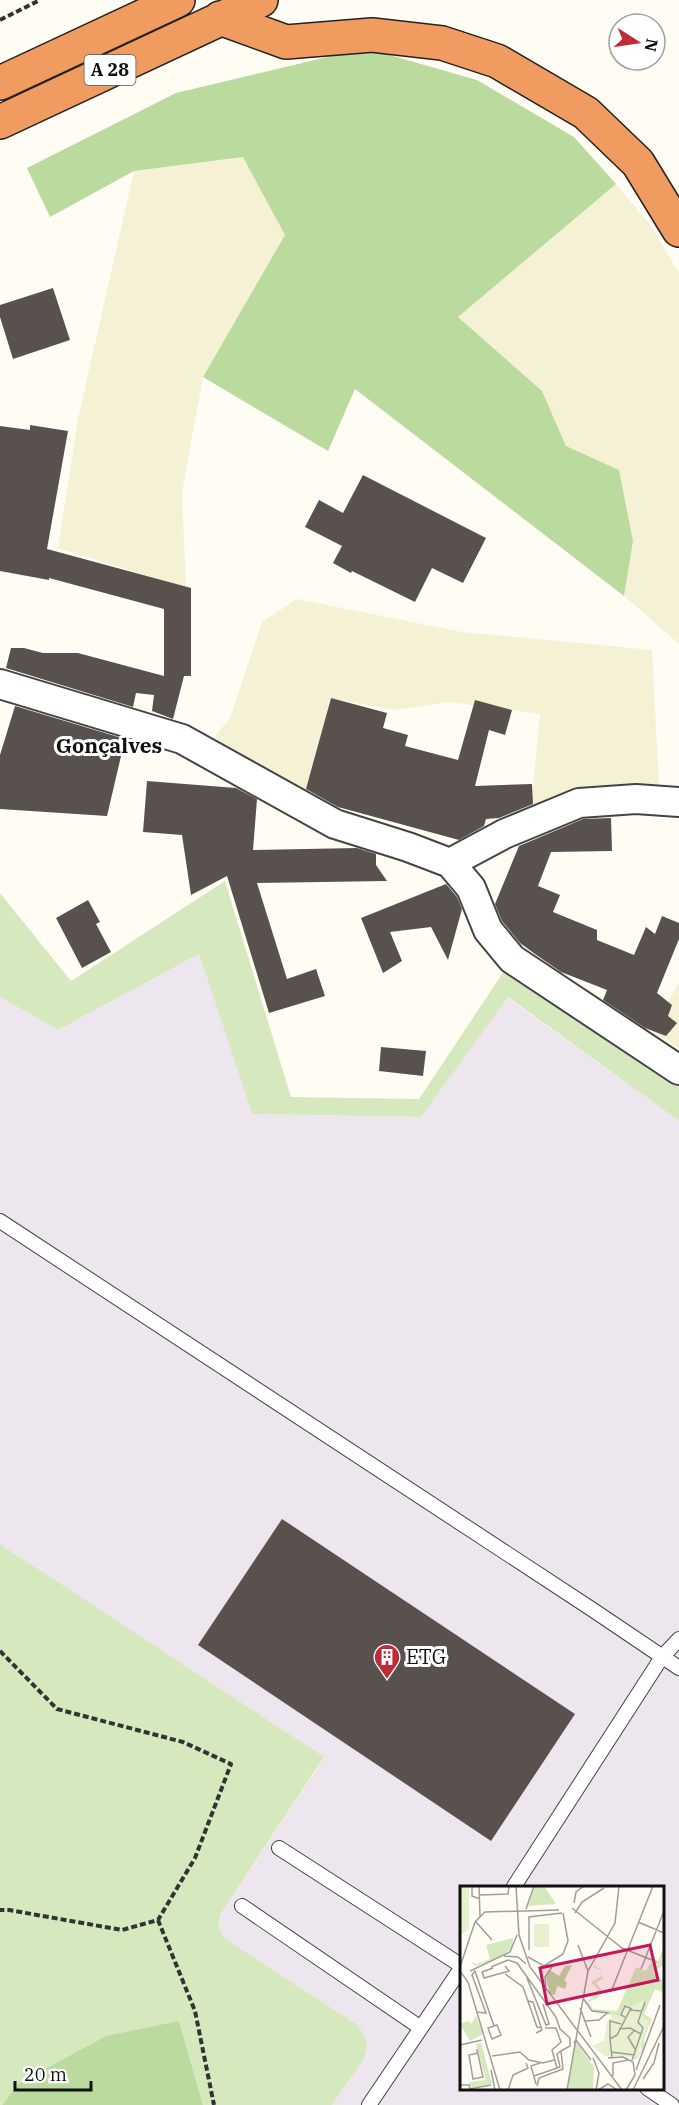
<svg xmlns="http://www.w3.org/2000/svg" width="679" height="2105" font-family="'IBM Plex Serif',serif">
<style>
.industrial{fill:#ede6ee;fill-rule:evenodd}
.farmland{fill:#f5f1d4}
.green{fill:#d6e9be}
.forest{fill:#bbda9e}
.building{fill:#59514d}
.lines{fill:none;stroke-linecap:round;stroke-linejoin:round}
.service-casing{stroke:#444;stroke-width:16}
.minor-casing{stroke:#444;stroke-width:32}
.motorway-casing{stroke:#222;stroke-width:36}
.path{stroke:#333;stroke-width:4;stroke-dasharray:6 3;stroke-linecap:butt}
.service{stroke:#fff;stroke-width:14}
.minor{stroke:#fff;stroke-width:28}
.motorway{stroke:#f09c61;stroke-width:33}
.labels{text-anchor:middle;stroke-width:6;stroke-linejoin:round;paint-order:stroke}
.shield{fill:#fff;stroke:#585858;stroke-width:1.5}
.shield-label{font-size:18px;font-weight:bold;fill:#111}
.poi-label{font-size:20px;fill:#111;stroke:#fff;text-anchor:start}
.neighbourhood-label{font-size:21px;font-weight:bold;fill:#111;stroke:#fff}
.inset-road{fill:none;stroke:#a09e99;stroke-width:1.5}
.view{fill:#c2185b;fill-opacity:0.15;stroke:#c2185b;stroke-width:3}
.inset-edge{fill:none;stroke:#111;stroke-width:3}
</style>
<rect width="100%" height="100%" fill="#fffcf4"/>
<path class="industrial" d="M199 954 252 1114 421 1117 507 997 679 1121V2105H332L364 2059 358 2025 224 1938 219 1928 220 1915 324 1758 0 1544V997L58 1030ZM462 1888H662V2088H462Z"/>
<path class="farmland" d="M243 157 286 235 203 377 182 492 186 588 58 548 78 419 134 171Z
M616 184 651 226 679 273V644L624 596 633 541 619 470 566 446 542 391 458 317Z
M297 599 462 632 652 650 659 785 574 788 531 808 540 714 450 702 394 710 330 698 307 796 214 737 230 718 262 622Z
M679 982V1048L652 1032Z"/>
<path class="green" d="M225 881 291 1097 419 1099 506 968 679 1083V1121L508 997 421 1117 252 1114 199 954 58 1030 0 997V893L71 981Z
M0 1544 324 1757 220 1915 219 1928 224 1938 358 2025 367 2041 364 2059 332 2105H203L179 2021 18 2084 2 2105H0Z"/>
<path class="forest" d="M365 48 477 80 574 137 616 184 458 317 542 391 566 446 619 470 633 541 624 596 355 389 328 451 203 377 285 235 243 157 134 171 50 217 27 168 176 93Z
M179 2021 203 2105H2L18 2084 106 2036Z"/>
<path class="building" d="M53 288 70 340 13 359 0 317V305Z
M30 425 68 431 47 549 191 588V676H184L173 719 152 711 154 695 136 693 133 707 6 668 11 648H24L43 653H78L164 676V609L49 578V580L0 571V426L30 430Z
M363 475 486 538 463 583 432 568 415 602 352 571 351 573 333 563 342 546 305 527 319 500 343 513Z
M331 698 387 713 383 728 408 735 405 746 458 760 475 700 512 710 505 735 489 730 475 786 532 784 533 804 499 818 486 819 484 826 459 840 338 807 306 789Z
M15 706 125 739 107 816 0 809V755Z
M147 781 236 788 257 799 253 850 357 848 376 854V865L387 881 257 883 287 979 316 969 325 996 269 1013 227 876 191 895 182 835 143 832Z
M611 818 612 851 551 852 538 886 560 895 553 912 597 930V940L634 955 646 927 655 934 662 916 679 923V939L657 993 672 1005 668 1016 677 1023 666 1036 645 1028 603 1000 607 990 561 972 535 954 520 943 502 921 495 904 519 846 583 819Z
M446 884 457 897 462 909 448 960 431 927 390 932 402 961 383 973 361 918Z
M88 900 100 922 96 924 111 952 82 968 56 918Z
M381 1047 426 1051 423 1076 379 1071Z
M282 1519 575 1714 491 1841 198 1645Z"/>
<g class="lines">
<g class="service-casing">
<path id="service" d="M0 1221 593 1610 679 1668
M279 1848 462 1966
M513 1888 662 1657 679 1639
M242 1906 421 2028
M647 2088 672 2105
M369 2105 462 1967"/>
</g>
<g class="minor-casing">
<path id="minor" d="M0 684 182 739 335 824 408 847 450 863 471 888 488 930 512 959 679 1070
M450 863 504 834 579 803 636 799 679 802"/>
</g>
<g class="motorway-casing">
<path id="motorway" d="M220 18 286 42 372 35 442 43 497 61 586 113 638 163 679 230
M0 83 178 0
M0 122 261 0"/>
</g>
<path class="path" d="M0 20 40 0
M0 1651 57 1709 183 1742 231 1764 195 1858 158 1920 122 1930 9 1910H0
M158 1920 195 2011 214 2105"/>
<use href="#service" class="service"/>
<use href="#minor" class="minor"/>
<use href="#motorway" class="motorway"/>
</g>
<defs>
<g id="building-pin" transform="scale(1.35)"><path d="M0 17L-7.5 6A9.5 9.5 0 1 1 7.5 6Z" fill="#be2b39" stroke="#fff"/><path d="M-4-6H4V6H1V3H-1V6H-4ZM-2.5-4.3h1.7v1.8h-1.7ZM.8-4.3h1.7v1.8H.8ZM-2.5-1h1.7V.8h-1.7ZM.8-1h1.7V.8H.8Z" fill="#fff"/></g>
</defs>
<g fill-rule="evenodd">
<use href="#building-pin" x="387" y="1657"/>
</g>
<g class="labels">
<rect class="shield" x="84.5" y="55" width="51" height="30" rx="4.5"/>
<g class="shield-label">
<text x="110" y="76">A 28</text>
</g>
<g class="poi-label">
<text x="406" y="1664">ETG</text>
</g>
<g class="neighbourhood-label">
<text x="109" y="753">Gonçalves</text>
</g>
</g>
<g transform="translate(460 1886)">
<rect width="204" height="204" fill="#fffcf4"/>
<path d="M75 0H84L96 18 68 20ZM53 52 52 62 40 71 16 80 10 75 17 78 30 73 26 59ZM145 55 134 80 141 83 143 92 136 97 141 103 139 111 129 116 133 123 157 125 176 81 186 85 191 76 197 77 204 61V79L192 86 204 95V107L195 103 184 128 192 133 184 152 185 161 176 173H173L181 165 183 114 163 132 134 125 127 117 138 103 131 96 142 90 141 84 133 81ZM16 130 23 148 10 155 0 138 9 135 11 138ZM115 154 134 181 133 204H108ZM21 156 32 198 11 202 9 196 26 194 16 159Z" fill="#d6e9be"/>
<path d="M112 79 104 95 107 96 105 103 97 100 95 109 90 108 86 92 90 84 99 90 105 80Z" fill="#bbda9e"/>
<path d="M0 0H9V43L1 49ZM74 38H89V61H74ZM183 114 182 130 189 135 177 171 145 170 132 160 144 154 147 136 154 128 160 130 165 118 171 121Z" fill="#e7f1d0"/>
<path class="inset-road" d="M12 0V10L20 13M19 0 20 30M56 0 59 49 70 81 162 204M20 9 48 8 49 0M114 17 116 6 124 0M112 22 162 62 197 76M66 23 74 0M115 27 122 16 144 2M16 36 32 54M178 36 204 47M118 59 128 85M69 64V31L102 27M44 70 58 71 66 78M68 71 84 80 103 68 108 55 103 27M0 81 15 36 25 26 99 24M31 81 48 74 57 77 96 131 100 143 110 152V160L101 165 103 183 79 192 77 200M33 82 22 86 24 92 49 85 45 80M181 83 204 25M0 85 8 96 40 204M10 85 50 66 57 49M45 88 63 101 77 141 82 142M67 92 86 139 89 138 83 118M86 105 85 91 94 78M151 106 193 0M123 112 132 125 149 127M68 115 73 116 82 144 76 147M120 122 131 151M17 126 26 127 12 89 15 85 34 140 37 139 41 149 32 153 28 142 34 140M165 131 161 129 165 120 172 123M125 135 139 134 147 127M85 142H96L101 156 92 164 97 182M159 143 170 142 181 148M174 145 168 151 175 163M150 153V135L161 138M114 157 116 154 131 174M0 159 22 154M16 164H17L23 191 13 193 9 169 18 167M60 166 69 174 83 177 94 174M151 166 175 169M32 170 60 166M152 171 150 153 157 149 170 124 181 125M133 172 139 187 136 204M148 172 163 171 173 176 175 189 166 204M172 174 183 142 178 136 185 116M31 184 35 204M176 184 200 119M74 190 100 181 97 168 101 165M153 190V177L168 174M183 193 194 177 199 157M76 198 71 180 80 177M0 199H9L10 203 31 199M48 204 53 189 68 182 66 177M107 204 128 85 155 37 159 0M138 204 148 198 157 204M173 204 204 140"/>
<path class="view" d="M190 59 198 94 87 118 80 82Z"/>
<rect width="204" height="204" class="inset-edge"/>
</g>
<g transform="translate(637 42) rotate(102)"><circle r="28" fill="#ffffff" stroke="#a0a0a0" stroke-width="1.5"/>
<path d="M0-4.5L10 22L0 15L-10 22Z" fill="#be2b39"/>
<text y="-9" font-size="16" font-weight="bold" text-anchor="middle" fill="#111111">N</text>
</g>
<path d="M15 2081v9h76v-9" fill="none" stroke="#111111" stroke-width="3"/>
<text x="24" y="2081" font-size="18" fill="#111111" stroke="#ffffff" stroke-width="4.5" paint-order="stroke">20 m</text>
</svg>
